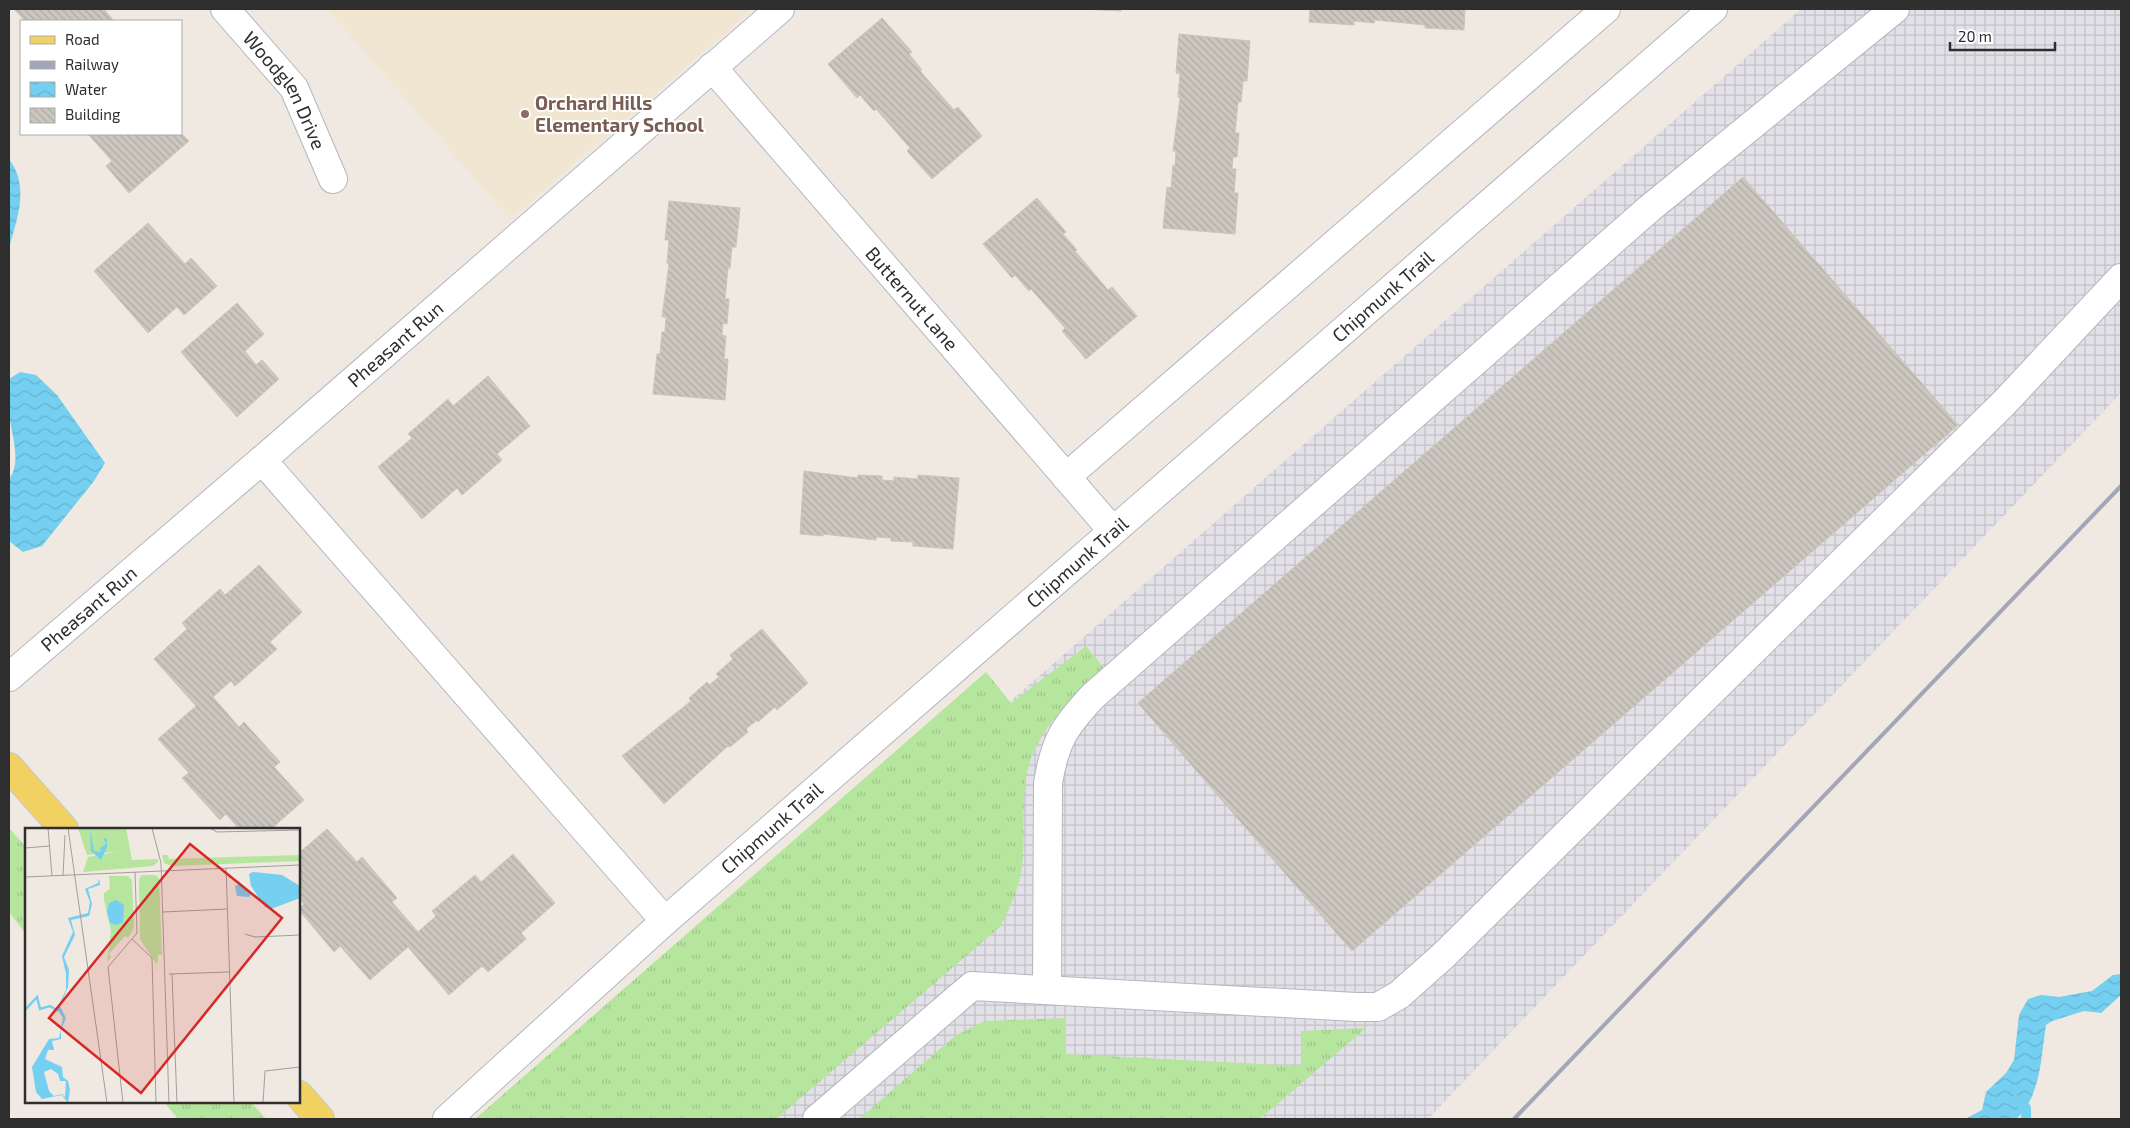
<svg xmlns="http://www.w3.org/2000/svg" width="2130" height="1128" font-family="'Exo 2',sans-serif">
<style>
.industrial{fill:url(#industrial-grid)}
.education{fill:#f0e6d1}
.grass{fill:url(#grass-tufts)}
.water{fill:url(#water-waves)}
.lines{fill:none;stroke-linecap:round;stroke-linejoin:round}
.stream{stroke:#75cff0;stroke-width:10}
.building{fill:url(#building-back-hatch);stroke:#cbc5ba}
.minor-casing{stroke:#b4b7c1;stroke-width:30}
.major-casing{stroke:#c9c9c9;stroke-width:30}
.minor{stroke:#fff;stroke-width:28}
.major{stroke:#f2d163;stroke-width:28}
.rail{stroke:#a3a6b8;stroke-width:4}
.education-dot{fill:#8d6e63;stroke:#fff;stroke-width:2}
.labels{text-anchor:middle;stroke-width:4;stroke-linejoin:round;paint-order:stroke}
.street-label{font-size:19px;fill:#2e2e2e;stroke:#fff}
.education-label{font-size:19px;font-weight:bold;fill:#785e54;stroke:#fff;text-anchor:start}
.inset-river{fill:none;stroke:#75cff0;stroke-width:2.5}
.inset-road{fill:none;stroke:#a29e99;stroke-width:1}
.view{fill:#d62828;fill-opacity:0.15;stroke:#d62828;stroke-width:2.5}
.inset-edge{fill:none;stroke:#2e2e2e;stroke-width:2.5}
</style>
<defs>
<pattern id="industrial-grid" width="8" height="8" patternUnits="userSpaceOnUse" patternTransform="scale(1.25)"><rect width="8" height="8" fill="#e3e1e8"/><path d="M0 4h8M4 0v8" fill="none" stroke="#c3c1c7"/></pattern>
<pattern id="grass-tufts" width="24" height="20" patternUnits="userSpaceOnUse" patternTransform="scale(1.25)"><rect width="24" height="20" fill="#b6e59e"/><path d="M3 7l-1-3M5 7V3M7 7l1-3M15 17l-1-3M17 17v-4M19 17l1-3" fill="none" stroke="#9dc588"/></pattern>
<pattern id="water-waves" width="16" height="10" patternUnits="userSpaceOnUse" patternTransform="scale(1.25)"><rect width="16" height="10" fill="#75cff0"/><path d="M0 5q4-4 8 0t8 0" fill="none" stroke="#66b2ce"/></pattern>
<pattern id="building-back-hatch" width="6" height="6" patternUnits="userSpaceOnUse" patternTransform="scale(1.25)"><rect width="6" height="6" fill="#cbc7bf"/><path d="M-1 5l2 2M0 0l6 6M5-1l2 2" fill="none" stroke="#afaba4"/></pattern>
</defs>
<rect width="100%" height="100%" fill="#efe9e1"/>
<path class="industrial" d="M1801 9H2121V393L1428 1119H533Z"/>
<path class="education" d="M327 9H752L510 219Z"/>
<path class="grass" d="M1086 646 1103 667C1072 698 1033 733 1026 778 1021 810 1026 843 1021 874 1017 893 1009 910 1000 927L776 1119H475L986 672 1011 703Z
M9 828 26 847V934L9 912Z
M1066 1018V1054L1301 1066V1031L1366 1028 1260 1119H859L956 1035 985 1021Z
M164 1102H251L266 1119H178Z"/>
<path class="water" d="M9 159C30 187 17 218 9 248Z
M20 372 36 375 57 395 105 463 94 481 42 546 23 552 9 541V479C23 461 10 432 9 411 8 400 9 389 9 379Z
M2121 974V995L2101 1013 2084 1011 2052 1021 2046 1025C2041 1056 2041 1097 2016 1119H1965L1982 1110 1986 1092 2006 1073 2014 1060 2019 1015 2028 999 2041 995 2059 997 2092 991 2113 975Z"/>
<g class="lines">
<path class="stream" d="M2016 1100 2026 1108V1119"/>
</g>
<path class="building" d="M14 9H104L114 21H25Z
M1082 9H1121V11Z
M1310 9H1465L1464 30 1425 28V25L1375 20 1374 23 1354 21V25L1309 22Z
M882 18 912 52 909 54 922 70 920 71 954 110 958 107 982 136 932 179 907 151 910 148 876 109 874 111 860 95 857 98 828 64Z
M1179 34 1250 41 1247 81H1243L1241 102H1238L1235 133H1239L1237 157H1233L1232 169H1236L1234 193H1238L1235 234 1163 228 1167 187 1171 188 1173 165 1175 166 1176 151H1173L1180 98 1178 97 1180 74 1176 73Z
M181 133 189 141 129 193 106 166 112 161 88 134Z
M1743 177 1958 425 1352 951 1138 703Z
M1037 198 1066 232 1063 234 1077 250 1075 251 1108 290 1112 287 1137 316 1086 359 1062 331 1065 328 1031 289 1029 291 1015 275 1012 278 983 244Z
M669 201 740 208 736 247H732L730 268H728L725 299H729L727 324 723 323 722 335 726 336 724 359H728L725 400 653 394 657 354H660L662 332H665L666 317H662L669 264 667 263 669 240H665Z
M148 223 185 264 191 258 217 286 184 315 177 307 148 333 94 271Z
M237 303 264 334 245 351 256 365 262 360 279 379 237 417 181 352Z
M488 376 530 426 497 454 502 460 462 495 457 488 422 519 378 467 412 438 408 434 448 399 453 406Z
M804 471 858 478V475L882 476V480L894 481V477L918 479V475L959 478 953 549 913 546V542L891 541V538L876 537V540L823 534V536L800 534Z
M259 565 302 612 270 642 277 649 235 686 231 681 213 697 239 727 244 722 280 762 274 767 304 800 271 829H239L226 814 220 820 182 778 189 773 158 739 196 706 154 659 187 629 182 623 220 589 225 595Z
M762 629 808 683 777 710 775 707 758 722 757 720 746 729 748 732 730 747 728 746 664 804 622 756 691 701 689 698 707 682 709 685 719 677 716 674 733 659 730 655Z
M327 829 357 862 362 857 397 898 392 902 418 932 436 916 432 911 475 875 481 882 513 854 555 903 521 933 526 939 488 972 482 966 449 995 408 947 370 980 340 946 334 952 299 910 304 904 299 898V853Z"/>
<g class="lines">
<g class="minor-casing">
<g id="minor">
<path id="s1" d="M225 9 294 88 333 179"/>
<path id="s2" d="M712 67 1112 530"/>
<path d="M262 460 665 921"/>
<path d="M1066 477 1606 9"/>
<path id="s3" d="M9 677 262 460 780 9"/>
<path d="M1047 990 1048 783C1055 741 1064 727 1093 696L1650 208 1895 9"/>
<path id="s4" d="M447 1119 665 921 1713 9"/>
<path d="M817 1119 972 986 1356 1007H1378L1399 995 1444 955 2004 403 2121 278"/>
</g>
</g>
<g class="major-casing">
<path id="major" d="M9 767 64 829
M299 1095 320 1119"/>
</g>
<use href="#minor" class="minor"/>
<use href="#major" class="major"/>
<path class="rail" d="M1514 1119 2121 486"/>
</g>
<circle class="education-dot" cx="525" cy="114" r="5"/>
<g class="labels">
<g class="street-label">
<text dy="7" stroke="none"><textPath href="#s1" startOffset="102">Woodglen Drive</textPath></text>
<text dy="7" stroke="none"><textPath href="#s4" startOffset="1246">Chipmunk Trail</textPath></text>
<text dy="7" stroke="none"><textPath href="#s2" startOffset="306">Butternut Lane</textPath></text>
<text dy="7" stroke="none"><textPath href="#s3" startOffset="510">Pheasant Run</textPath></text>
<text dy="7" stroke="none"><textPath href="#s4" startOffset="841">Chipmunk Trail</textPath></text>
<text dy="7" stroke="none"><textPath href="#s3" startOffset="105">Pheasant Run</textPath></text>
<text dy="7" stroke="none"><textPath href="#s4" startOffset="436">Chipmunk Trail</textPath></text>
</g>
<g class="education-label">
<text x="535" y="110">Orchard Hills<tspan x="535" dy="22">Elementary School</tspan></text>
</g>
</g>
<g transform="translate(25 828)">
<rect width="275" height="275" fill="#efe9e1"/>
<path d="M94 23 97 36 108 32 133 31V34L128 38 58 44 63 29ZM137 27H143L144 31 275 27V33L146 38 139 35ZM117 47H130L134 50 137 127H133L132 137 115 111 114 51ZM84 48H103L107 52 109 100 103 110 100 108 84 126 86 129 82 134 86 103 79 72V65L85 61Z" fill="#b6e59e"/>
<path d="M53 0H101L107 33 96 36 94 23 62 27Z" fill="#b6e59e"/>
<path d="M65 0 69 23 76 24 75 20 81 16 78 10 82 11V19L76 32 66 23ZM228 44 257 47 275 58V70L246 81 240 79 226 58 224 46ZM74 50 75 57 63 61 67 76 64 88 46 92 50 107 39 129 44 142 43 159 35 178 41 190 36 202V211L27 213 29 222H23L20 231 37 239 38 249 43 253 45 262 43 275 37 267 17 271 11 264 7 239 24 211 34 210 38 190 32 181 41 162V146L37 128 48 104 43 90 63 85 65 74 60 61 73 55ZM26 241 33 246 35 253H41L40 269 37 266 29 268 24 263 19 244ZM216 55 218 60 226 66 224 69 212 68 210 58ZM91 72 99 77 98 94 91 97 85 95 82 84 84 75Z" fill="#75cff0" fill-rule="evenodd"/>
<path class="inset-river" d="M0 182 12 169 15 181 25 178 33 183"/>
<path class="inset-road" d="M23 0 27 48M43 0 82 275M127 0 136 35 144 275M185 0 192 4 275 2M0 20 24 18M201 40 209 275M38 48 40 7M0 49 275 37M138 84 202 81M220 106 230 109 275 107M107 111 127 130 131 275M144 146 204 144M147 146 152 275M98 275 83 139 112 105 110 44M238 275 240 243 275 239"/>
<path class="view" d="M165 16 257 90 116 265 24 190Z"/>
<rect width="275" height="275" class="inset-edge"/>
</g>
<rect width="2130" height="1128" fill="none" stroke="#2e2e2e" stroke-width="20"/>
<rect x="20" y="20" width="162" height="115" fill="#ffffff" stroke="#ababab"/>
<rect x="30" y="36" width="25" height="8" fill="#f2d163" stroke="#ababab"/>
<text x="65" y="45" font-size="15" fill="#2e2e2e">Road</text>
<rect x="30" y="61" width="25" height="8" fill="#a3a6b8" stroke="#ababab"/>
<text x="65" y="70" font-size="15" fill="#2e2e2e">Railway</text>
<rect x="30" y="82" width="25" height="15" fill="url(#water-waves)" stroke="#ababab"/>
<text x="65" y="95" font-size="15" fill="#2e2e2e">Water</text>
<rect x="30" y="108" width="25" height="15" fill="url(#building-back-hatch)" stroke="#ababab"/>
<text x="65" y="120" font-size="15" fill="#2e2e2e">Building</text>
<path d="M1950 42v8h105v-8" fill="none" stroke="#2e2e2e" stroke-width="2.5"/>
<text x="1958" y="42" font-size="15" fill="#2e2e2e" stroke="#ffffff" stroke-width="4" paint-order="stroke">20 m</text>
</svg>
